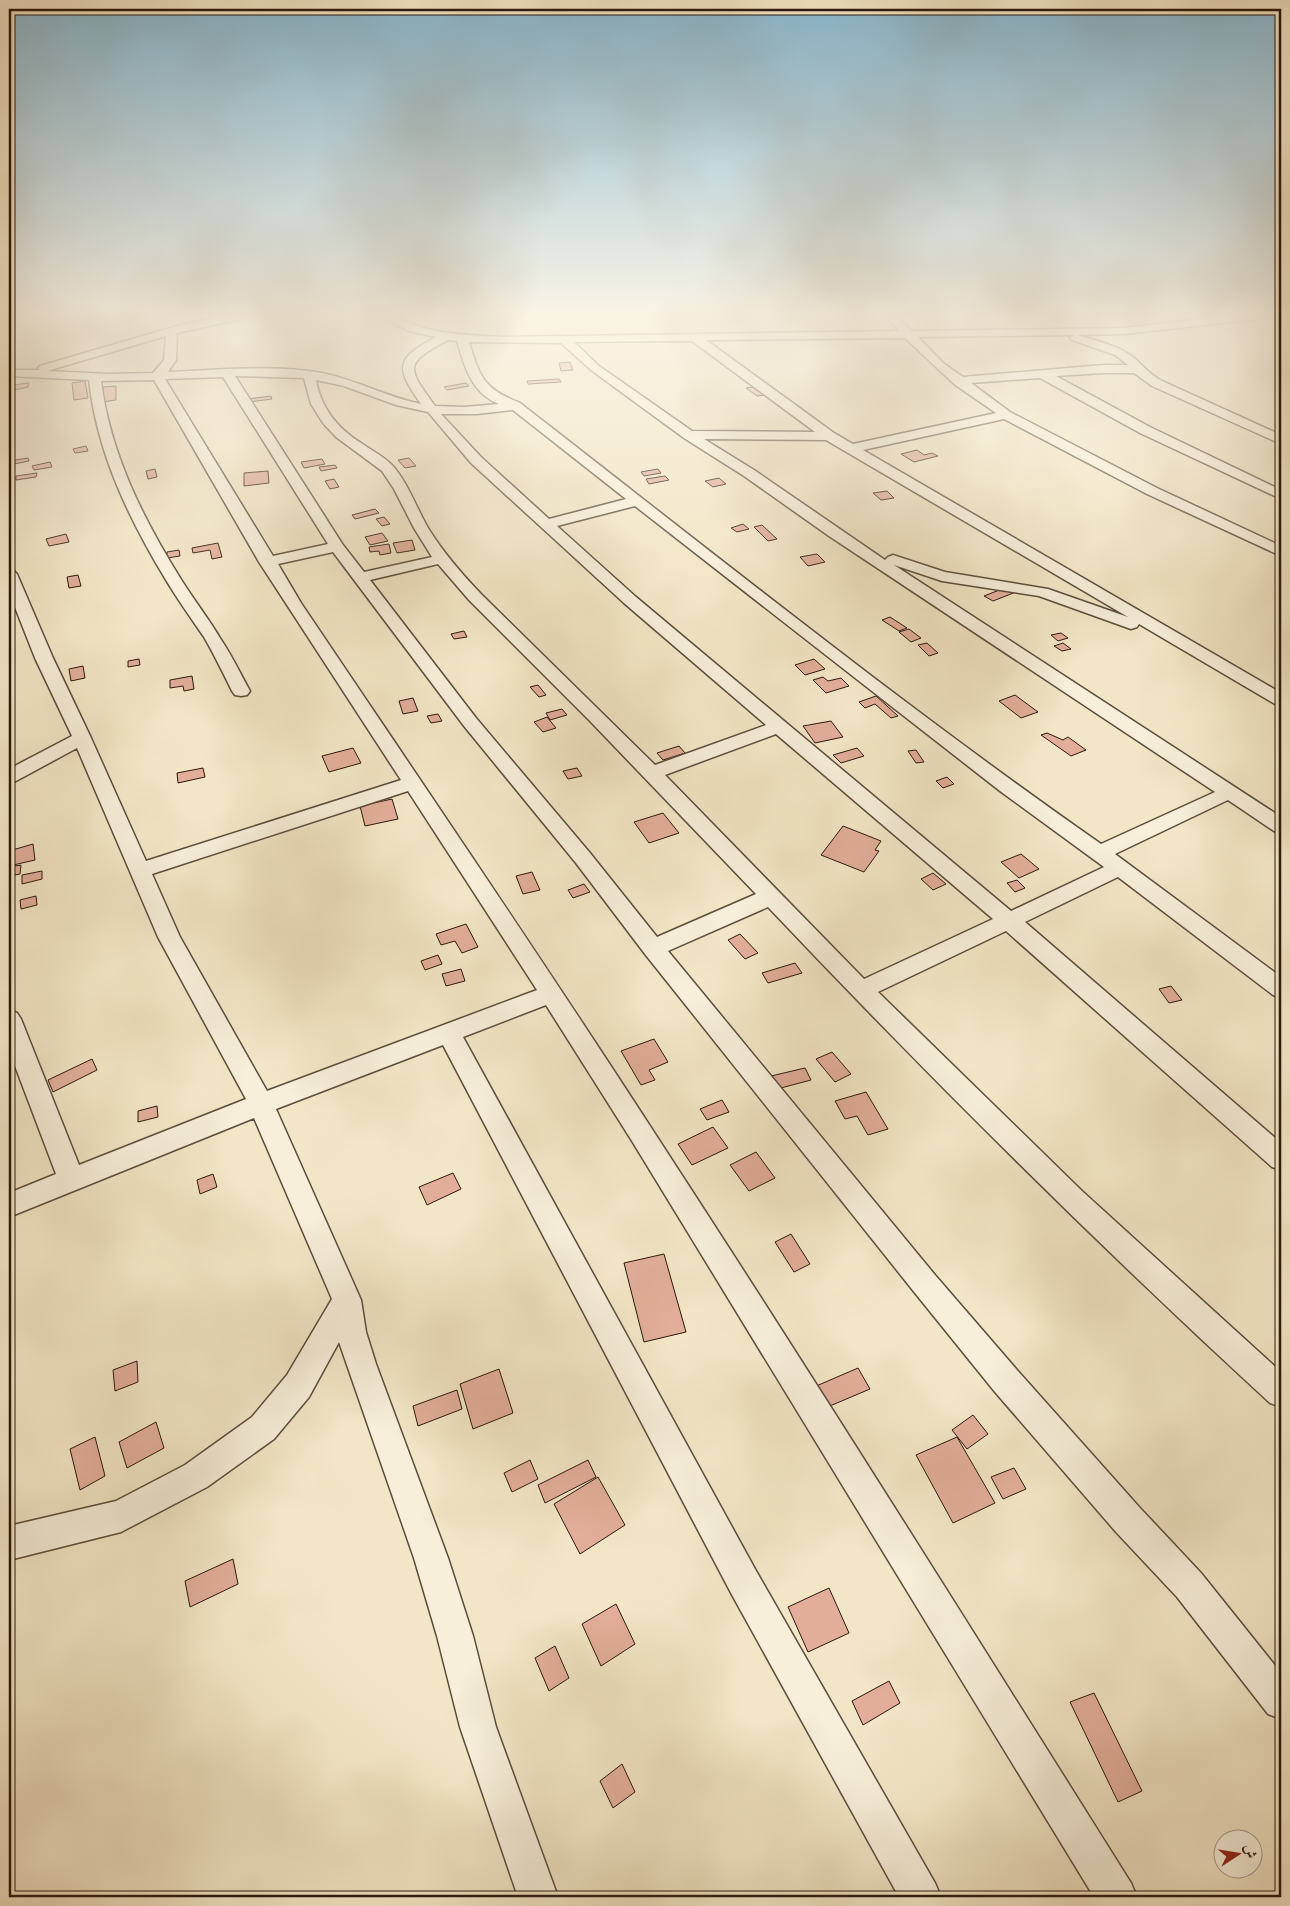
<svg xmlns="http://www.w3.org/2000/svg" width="1290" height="1906" font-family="'EB Garamond',Amiri,serif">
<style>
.building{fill:#e2ae9a;stroke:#2b170f}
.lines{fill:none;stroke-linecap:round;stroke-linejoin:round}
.street-casing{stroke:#5d4b3d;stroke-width:3}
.street{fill:#f7efda;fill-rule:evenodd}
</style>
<rect width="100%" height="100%" fill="#f3e6c6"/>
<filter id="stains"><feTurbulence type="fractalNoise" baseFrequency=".004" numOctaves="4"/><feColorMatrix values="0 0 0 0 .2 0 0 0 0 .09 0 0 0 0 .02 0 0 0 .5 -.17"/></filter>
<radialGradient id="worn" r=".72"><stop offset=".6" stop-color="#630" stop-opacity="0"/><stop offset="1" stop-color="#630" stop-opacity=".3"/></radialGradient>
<path class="building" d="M570 362 573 370 561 371 559 363Z
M559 379 561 382 528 384 527 381Z
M85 381 88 398 74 400 72 383Z
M29 383 28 387 10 391 12 385Z
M466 383 469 386 447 390 444 387Z
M116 386V400L102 402 103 387Z
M754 387 766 395 757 396 746 388Z
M271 396 272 399 249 402 248 399Z
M86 446 88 451 75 453 73 449Z
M917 450 924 455 932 453 938 456 914 462 901 454Z
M28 458 29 461 9 465V461Z
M409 458 416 466 405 468 398 460Z
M322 459 325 464 304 468 301 462Z
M50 462 52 467 34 470 32 466Z
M335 465 337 468 321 471 319 467Z
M155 469 157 477 148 479 146 471Z
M658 469 661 473 644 476 641 472Z
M268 471 269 483 244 486V473Z
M37 473 36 477 16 480V476Z
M665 476 669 480 649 484 646 479Z
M719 478 726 484 713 487 705 481Z
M334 479 339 487 330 489 325 481Z
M887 491 894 498 881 500 873 493Z
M375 509 379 513 355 519 352 515Z
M384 517 390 524 382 526 376 519Z
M743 524 749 529 737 532 731 528Z
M762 525 777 539 768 541 754 527Z
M382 533 388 541 370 545 365 537Z
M66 534 69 542 49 546 46 539Z
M412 540 415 550 397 553 393 543Z
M218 543 222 557 212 559 210 550 193 553 192 548Z
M389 544 391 553 380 555 379 551 370 552 369 547Z
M179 550 180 556 167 558V552Z
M817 554 825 562 808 566 800 557Z
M78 575 81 586 69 588 67 577Z
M1007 587 1016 592 993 601 984 596Z
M890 617 907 628 899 631 882 620Z
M909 629 921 638 911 642 899 632Z
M464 631 467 637 454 639 451 634Z
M1061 633 1068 638 1058 641 1051 635Z
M927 643 938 653 929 656 918 645Z
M1063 643 1071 649 1062 651 1054 646Z
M139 659 140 665 128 667V661Z
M814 659 825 669 805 675 795 665Z
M83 666 85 678 71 681 69 669Z
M192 676 194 689 184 691 183 686 170 688V680Z
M823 677 828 681 841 678 849 686 826 693 813 680Z
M538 685 546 695 539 697 530 687Z
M1015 695 1038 712 1021 718 999 701Z
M876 696 898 716 891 718 875 704 865 708 859 702Z
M413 698 418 711 403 714 399 701Z
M562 709 567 715 550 720 546 713Z
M438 714 442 721 431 723 427 716Z
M547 717 556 728 543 732 534 722Z
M831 721 843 737 815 743 803 726Z
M1047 733 1063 740 1068 737 1086 750 1071 756 1041 735Z
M679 746 685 753 663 760 657 753Z
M353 748 361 763 329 772 322 756Z
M857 748 864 756 841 763 833 755Z
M916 750 924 762 916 763 908 751Z
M203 768 205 777 178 783 177 773Z
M577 768 582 776 568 779 563 771Z
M947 777 954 784 943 788 936 781Z
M392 799 398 819 365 826 360 806Z
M663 813 679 833 649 843 634 822Z
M843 826 881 841 875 850 879 851 864 872 821 855Z
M33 844 35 860 9 866V851Z
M1021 854 1039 869 1019 878 1001 862Z
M21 865 20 874 9 876V867Z
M42 871V879L22 884V875Z
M532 872 540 890 523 894 516 876Z
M933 873 946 884 933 890 921 879Z
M1017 880 1025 888 1015 892 1007 883Z
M584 884 590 892 573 898 568 890Z
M36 896 37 905 21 909 20 900Z
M466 924 478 947 462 953 455 941 441 945 436 934Z
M740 934 758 953 745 959 728 940Z
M438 955 442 964 425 970 421 961Z
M795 963 802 973 768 983 762 973Z
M461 969 465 981 446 986 442 974Z
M1171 986 1182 1000 1169 1003 1159 989Z
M654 1039 668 1062 649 1070 655 1080 641 1085 621 1051Z
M832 1052 851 1074 835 1082 816 1059Z
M92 1059 97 1070 53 1092 48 1080Z
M805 1068 811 1080 777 1089 771 1076Z
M866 1092 888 1129 868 1135 857 1116 845 1119 835 1101Z
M722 1100 729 1112 707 1120 700 1109Z
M157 1106 158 1117 138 1122V1111Z
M713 1127 728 1148 692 1165 678 1144Z
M756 1152 775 1178 749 1191 730 1165Z
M453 1173 461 1189 427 1205 419 1187Z
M213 1174 217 1187 200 1194 197 1180Z
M791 1234 810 1264 794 1272 775 1242Z
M664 1254 686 1332 644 1342 624 1263Z
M137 1361 138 1382 115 1391 113 1370Z
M858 1368 870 1389 818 1411 807 1390Z
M499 1369 513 1413 473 1429 460 1384Z
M457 1390 462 1409 418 1426 413 1406Z
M973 1415 988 1434 967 1449 952 1430Z
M156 1422 164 1448 127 1468 119 1442Z
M95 1437 105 1476 80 1490 70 1449Z
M957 1437 995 1503 953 1523 916 1455Z
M530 1460 538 1479 512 1492 504 1473Z
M588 1460 596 1477 545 1503 538 1485Z
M1014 1468 1026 1489 1003 1499 991 1477Z
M598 1477 625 1525 580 1554 554 1504Z
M233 1559 238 1584 190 1607 185 1581Z
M829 1588 849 1633 808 1652 788 1607Z
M616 1604 635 1644 601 1666 582 1624Z
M555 1646 569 1678 549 1691 535 1658Z
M889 1681 900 1703 863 1725 852 1701Z
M1094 1693 1142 1791 1118 1802 1070 1702Z
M622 1764 635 1792 613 1808 600 1781Z"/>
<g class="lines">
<g class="street-casing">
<path id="street" d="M223 316H246L241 319 177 333 176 360 168 372C218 370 272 364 322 373 356 380 387 397 421 404 395 367 395 359 436 337L409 331 379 316C398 316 413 326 431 330 455 335 480 336 505 337L899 331 885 316H897L911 331 1124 328 1226 316H1264L1259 319 1124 334 1077 335C1094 340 1116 345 1130 355 1141 363 1148 373 1160 380L1281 435V444L1152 386 1134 373H1103L1056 376 1150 427 1281 490V499L1140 433 1040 378 971 383 1010 412 1157 488 1281 546V556L1147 494 1004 419 863 450 1281 693V705L1275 704 1139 624 1137 627 1131 629 1039 596 942 581 894 565 1281 817V833L1274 831 1228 800 1115 854 1281 977V998L1273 995 1118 877 1025 922 1281 1143V1170L1272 1167 1006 931 878 992 1082 1191 1281 1372V1407L1270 1403C1096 1243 930 1078 768 907L668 951 935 1275 1017 1370 1140 1508 1201 1573 1281 1673V1719L1268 1714 1177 1597 1116 1532 995 1392 915 1293 645 954 576 863 464 726 333 552 278 564 301 603C418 777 536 950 650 1126 813 1376 972 1630 1131 1883L1137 1897H1094L632 1141 546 1005 463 1037 755 1569 935 1883 941 1897H899L731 1593 443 1045 276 1109 361 1300 366 1332 376 1364 448 1558 473 1636 496 1727 558 1897H518L460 1727 437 1636 414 1558 339 1342 309 1397 274 1439 207 1487 121 1532 9 1560V1526L116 1501 185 1465 252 1417 287 1375 332 1299 254 1118 9 1217V1193L56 1174 9 1050V1010L17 1013 21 1019 79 1165 246 1099 158 937 77 748 16 781 9 783V769L72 736 35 658 9 592V569L14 571 17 574 53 658 91 738 146 861 401 780 259 562 154 380 101 381C110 453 143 519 182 581 194 600 208 618 220 638 231 654 240 673 250 691L247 695 241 696 235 695 232 691C223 673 214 654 204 637 191 618 178 600 166 580 129 519 97 453 89 380L9 376V370H40L38 368 40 366 177 326ZM1074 335 1070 338 1072 340 1115 355 1128 365H1103L963 377 943 363 918 337ZM166 336 164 360 153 373 108 374 47 371ZM905 338 954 384 996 413 853 444 834 433 706 340ZM448 340 457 341C464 366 472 394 499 404L464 407 435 406C406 366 404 364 448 340ZM692 341 815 432 692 431 599 366 574 342ZM469 342 561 343 591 370 684 438 744 476 829 536 1215 792 1101 844C902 705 712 552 520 403 484 389 480 378 469 342ZM235 376 304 378 311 404 323 423 336 437 382 471 394 489 414 528 432 557 364 572 343 545ZM223 377 328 544 273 556 165 379ZM316 380 344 386 396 405 428 412 471 463 541 527 624 603 766 725 655 765 481 594C461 573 443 552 428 528 416 507 408 483 392 465 383 456 371 450 361 443 337 428 321 408 316 380ZM513 410 626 499 549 519 481 457 441 414H477ZM704 439 826 440 1128 617 1048 589 945 572 893 555 888 557 885 560 754 470ZM635 506 1000 791 1104 867 1011 911 636 597 557 526ZM438 564 469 600 589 720 756 894 657 937 590 853 476 718 370 580ZM776 734 993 919 864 979 665 775ZM408 791 537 990 267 1091 180 937 152 874Z"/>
</g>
<use href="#street" class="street"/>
</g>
<linearGradient id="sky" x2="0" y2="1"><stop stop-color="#89b9d2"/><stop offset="0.54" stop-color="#faf4e5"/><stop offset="1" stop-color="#faf4e5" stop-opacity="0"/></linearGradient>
<rect width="1290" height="583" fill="url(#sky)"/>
<rect width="1290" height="1906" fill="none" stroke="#f3e6c6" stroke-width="30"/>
<rect x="10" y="10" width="1270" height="1886" fill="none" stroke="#2b170f" stroke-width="2.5"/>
<rect x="15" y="15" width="1260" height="1876" fill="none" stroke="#2b170f"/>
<g transform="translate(1238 1854) rotate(78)"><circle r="24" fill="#f7efda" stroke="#a59989"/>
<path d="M0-4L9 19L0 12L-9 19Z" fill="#8f2418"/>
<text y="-8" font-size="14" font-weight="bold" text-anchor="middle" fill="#2b170f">ش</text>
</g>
<rect width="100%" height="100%" filter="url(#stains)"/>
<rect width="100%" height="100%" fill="url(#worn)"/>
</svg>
